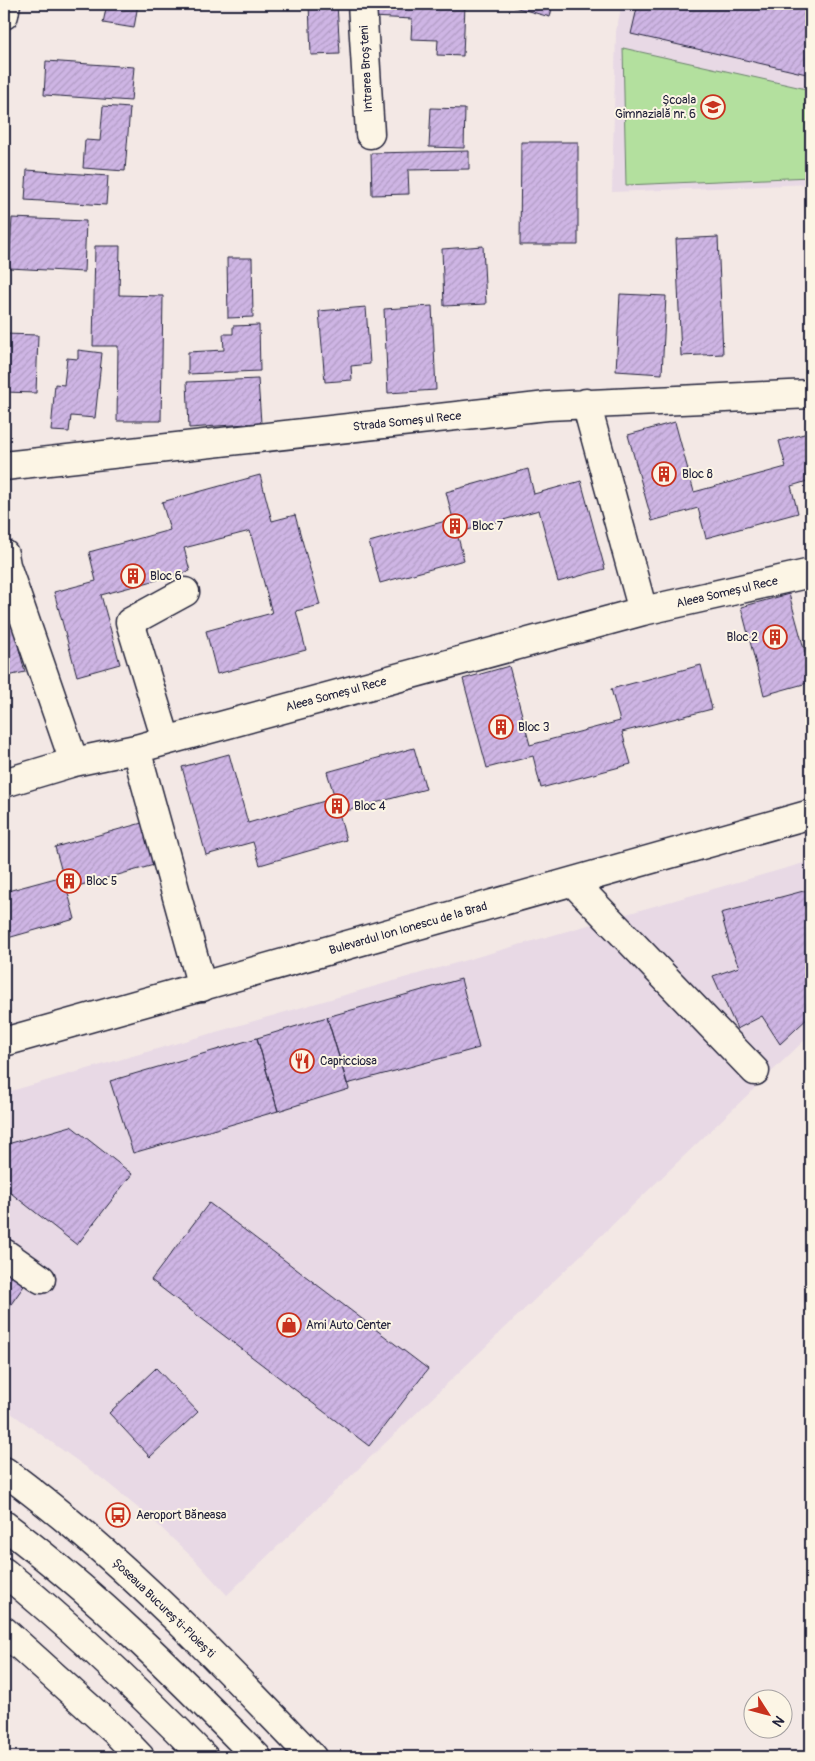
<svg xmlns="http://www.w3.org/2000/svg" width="815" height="1761" font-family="Pangolin,sans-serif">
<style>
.built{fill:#e8d9e5}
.garden{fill:#b3e09e;stroke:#6a816c}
.building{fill:url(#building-hatch);stroke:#22223b}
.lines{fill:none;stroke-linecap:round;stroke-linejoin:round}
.minor-casing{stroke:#22223b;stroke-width:31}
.major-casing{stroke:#22223b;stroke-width:31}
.minor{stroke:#fcf5e5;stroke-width:28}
.major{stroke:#fcf5e5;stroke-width:28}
.labels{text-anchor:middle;stroke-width:4;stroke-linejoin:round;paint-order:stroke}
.street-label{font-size:12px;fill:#22223b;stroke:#fcf5e5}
.poi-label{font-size:12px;fill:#22223b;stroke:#fcf5e5;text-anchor:start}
</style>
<defs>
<pattern id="building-hatch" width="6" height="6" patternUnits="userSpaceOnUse" patternTransform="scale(1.25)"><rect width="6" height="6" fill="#ceb5e4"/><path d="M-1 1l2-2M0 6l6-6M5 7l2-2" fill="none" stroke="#b19bc4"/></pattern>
</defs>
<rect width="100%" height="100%" fill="#f3e8e5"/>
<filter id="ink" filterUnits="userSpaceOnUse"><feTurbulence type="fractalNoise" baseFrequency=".02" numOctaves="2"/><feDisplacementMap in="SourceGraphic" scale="10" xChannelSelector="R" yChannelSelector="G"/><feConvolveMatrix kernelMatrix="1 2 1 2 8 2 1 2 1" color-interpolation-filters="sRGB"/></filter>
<g filter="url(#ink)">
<path class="built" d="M622 4H811V184L612 192 616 31Z
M811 861V1034L227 1595 193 1558 155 1522 104 1480 4 1408V1093Z"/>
<path class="garden" d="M623 48 811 90V177L626 185Z"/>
<path class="building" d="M107 4H138L134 28 103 23Z
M309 4H337L340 54 311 55Z
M373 4H465L463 56 437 55 438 40 411 39 412 19 372 17Z
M515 4H553L550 17 514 7Z
M638 4H811V75L631 34Z
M46 61 134 67 131 101 44 95Z
M103 106 130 108 125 171 83 168 85 140 100 141Z
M431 108 465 109 464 148 429 147Z
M521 142H578V245H520Z
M469 151V169L408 170 409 194 372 195 371 153Z
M27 170 108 176 106 205 25 200Z
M12 218 86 221 84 272 9 268Z
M718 237 723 354 681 356 676 239Z
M95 246H120L119 295 163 296 161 421H117L118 346H93Z
M483 246 486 304 444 306 442 249Z
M227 258H252L253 317 228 318Z
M620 294 666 296 662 374 616 371Z
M432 306 436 390 388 393 384 309Z
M366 307 370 364 351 366 352 380 325 382 319 311Z
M259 325 260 371 188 374V352L224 350 223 334H233V326Z
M4 334 38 335 36 393 4 392Z
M78 350 102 353 95 418 71 416 69 432 51 431 55 384 64 385 67 358 78 359Z
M258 379 261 423 189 428 187 382Z
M675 422 694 492 786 467 779 441 811 432V480L791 486 798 513 706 538 698 508 652 521 628 435Z
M528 469 534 494 581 481 605 569 558 582 539 510 457 533 464 560 380 583 369 542 453 519 446 492Z
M260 475 272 521 295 515 320 605 296 611 306 650 217 674 206 631 272 613 250 531 184 548 190 571 101 595 120 664 77 676 54 592 96 581 89 552 170 530 162 502Z
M4 591 25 672 4 677Z
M789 594 809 667H811V682L764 695 741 607Z
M701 665 712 709 622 732 631 764 541 788 533 756 487 768 463 679 509 666 530 745 620 721 611 689Z
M414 748 426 789 339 813 346 840 260 865 253 842 206 855 182 767 229 754 248 823 335 798 327 772Z
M142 823 154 865 67 889 75 919 4 939V892L63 876 55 847Z
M811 889V1015L780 1044 762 1016 737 1029 713 976 739 967 729 943 721 913Z
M461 979 479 1048 347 1084 327 1017Z
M327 1017 349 1089 278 1111 257 1038Z
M257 1038 278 1111 133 1153 110 1081Z
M71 1126 132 1174 77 1245 7 1190 4 1191V1145Z
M209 1203 428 1369 369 1446 151 1280Z
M4 1267 26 1283 4 1314Z
M156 1368 198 1412 150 1457 109 1413Z"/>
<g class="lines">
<g class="minor-casing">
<path id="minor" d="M362 4 370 134
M4 15 6 4
M586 403 643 611
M4 466 547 406 811 394
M4 554 6 565 74 762 136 749 643 611 811 573
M166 740 130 622 185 592
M136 749 202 987
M4 783 74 762
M573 882 755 1071
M4 1253 41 1279"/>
</g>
<g class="major-casing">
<path id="major" d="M4 1042 811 814
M4 1471C28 1488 50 1506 73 1525 158 1596 235 1677 312 1757
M4 1525C96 1594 177 1675 257 1757
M4 1572C75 1629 140 1692 204 1757
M4 1631 115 1731 140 1757"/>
</g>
<use href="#minor" class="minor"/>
<use href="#major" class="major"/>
</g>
</g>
<defs>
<g id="school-ring" transform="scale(1.25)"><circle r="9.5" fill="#fcf5e5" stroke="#c8321e" stroke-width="1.5"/><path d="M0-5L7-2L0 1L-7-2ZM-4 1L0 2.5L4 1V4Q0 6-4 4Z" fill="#c8321e"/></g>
<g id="building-ring" transform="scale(1.25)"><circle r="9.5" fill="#fcf5e5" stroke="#c8321e" stroke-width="1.5"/><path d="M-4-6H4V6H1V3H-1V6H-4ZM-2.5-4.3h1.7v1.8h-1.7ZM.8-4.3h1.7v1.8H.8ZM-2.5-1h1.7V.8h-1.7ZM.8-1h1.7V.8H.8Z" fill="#c8321e"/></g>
<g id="restaurant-ring" transform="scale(1.25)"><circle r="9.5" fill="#fcf5e5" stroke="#c8321e" stroke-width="1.5"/><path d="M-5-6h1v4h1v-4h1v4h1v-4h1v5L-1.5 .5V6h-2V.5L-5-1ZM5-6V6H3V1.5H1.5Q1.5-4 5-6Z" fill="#c8321e"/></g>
<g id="shop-ring" transform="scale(1.25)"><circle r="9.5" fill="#fcf5e5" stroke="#c8321e" stroke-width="1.5"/><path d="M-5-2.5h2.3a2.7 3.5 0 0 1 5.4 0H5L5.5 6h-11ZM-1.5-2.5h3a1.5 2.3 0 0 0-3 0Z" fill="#c8321e"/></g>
<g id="bus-ring" transform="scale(1.25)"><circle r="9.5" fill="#fcf5e5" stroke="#c8321e" stroke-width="1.5"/><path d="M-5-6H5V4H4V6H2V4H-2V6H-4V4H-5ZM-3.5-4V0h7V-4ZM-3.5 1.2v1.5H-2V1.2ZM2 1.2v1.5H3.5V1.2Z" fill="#c8321e"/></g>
</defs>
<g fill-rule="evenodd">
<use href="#school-ring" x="713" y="107"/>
<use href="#building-ring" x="664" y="474"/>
<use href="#building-ring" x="455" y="526"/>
<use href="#building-ring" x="133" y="576"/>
<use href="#building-ring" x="775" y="637"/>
<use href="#building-ring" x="501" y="727"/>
<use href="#building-ring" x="337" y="806"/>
<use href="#building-ring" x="69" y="881"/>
<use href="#restaurant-ring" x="302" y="1061"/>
<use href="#shop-ring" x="289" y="1325"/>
<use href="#bus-ring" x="118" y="1515"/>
</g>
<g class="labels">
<g class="street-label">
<text transform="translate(366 69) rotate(-93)" y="4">Intrarea Broșteni</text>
<text transform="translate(407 421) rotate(-6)" y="4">Strada Someșul Rece</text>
<text transform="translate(727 592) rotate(-13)" y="4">Aleea Someșul Rece</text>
<text transform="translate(336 694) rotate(-15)" y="4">Aleea Someșul Rece</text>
<text transform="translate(408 928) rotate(-16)" y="4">Bulevardul Ion Ionescu de la Brad</text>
<text transform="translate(164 1608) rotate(44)" y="4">Șoseaua București-Ploiești</text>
</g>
<g class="poi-label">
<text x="696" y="104" text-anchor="end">Școala<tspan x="696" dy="14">Gimnazială nr. 6</tspan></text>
<text x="682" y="478">Bloc 8</text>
<text x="472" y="530">Bloc 7</text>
<text x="150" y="580">Bloc 6</text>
<text x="758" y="641" text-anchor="end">Bloc 2</text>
<text x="518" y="731">Bloc 3</text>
<text x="354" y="810">Bloc 4</text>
<text x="86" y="885">Bloc 5</text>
<text x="320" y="1065">Capricciosa</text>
<text x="306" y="1329">Ami Auto Center</text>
<text x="136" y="1519">Aeroport Băneasa</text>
</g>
</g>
<rect width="815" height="1761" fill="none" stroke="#fcf5e5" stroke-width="20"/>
<rect x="10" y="10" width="795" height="1741" fill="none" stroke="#22223b" stroke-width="2" filter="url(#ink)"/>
<g transform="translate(768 1714) rotate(126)"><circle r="24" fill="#fcf5e5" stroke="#a5a1a1"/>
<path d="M0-4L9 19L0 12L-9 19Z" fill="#c8321e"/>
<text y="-8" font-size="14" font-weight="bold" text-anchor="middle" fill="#22223b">N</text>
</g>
</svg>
